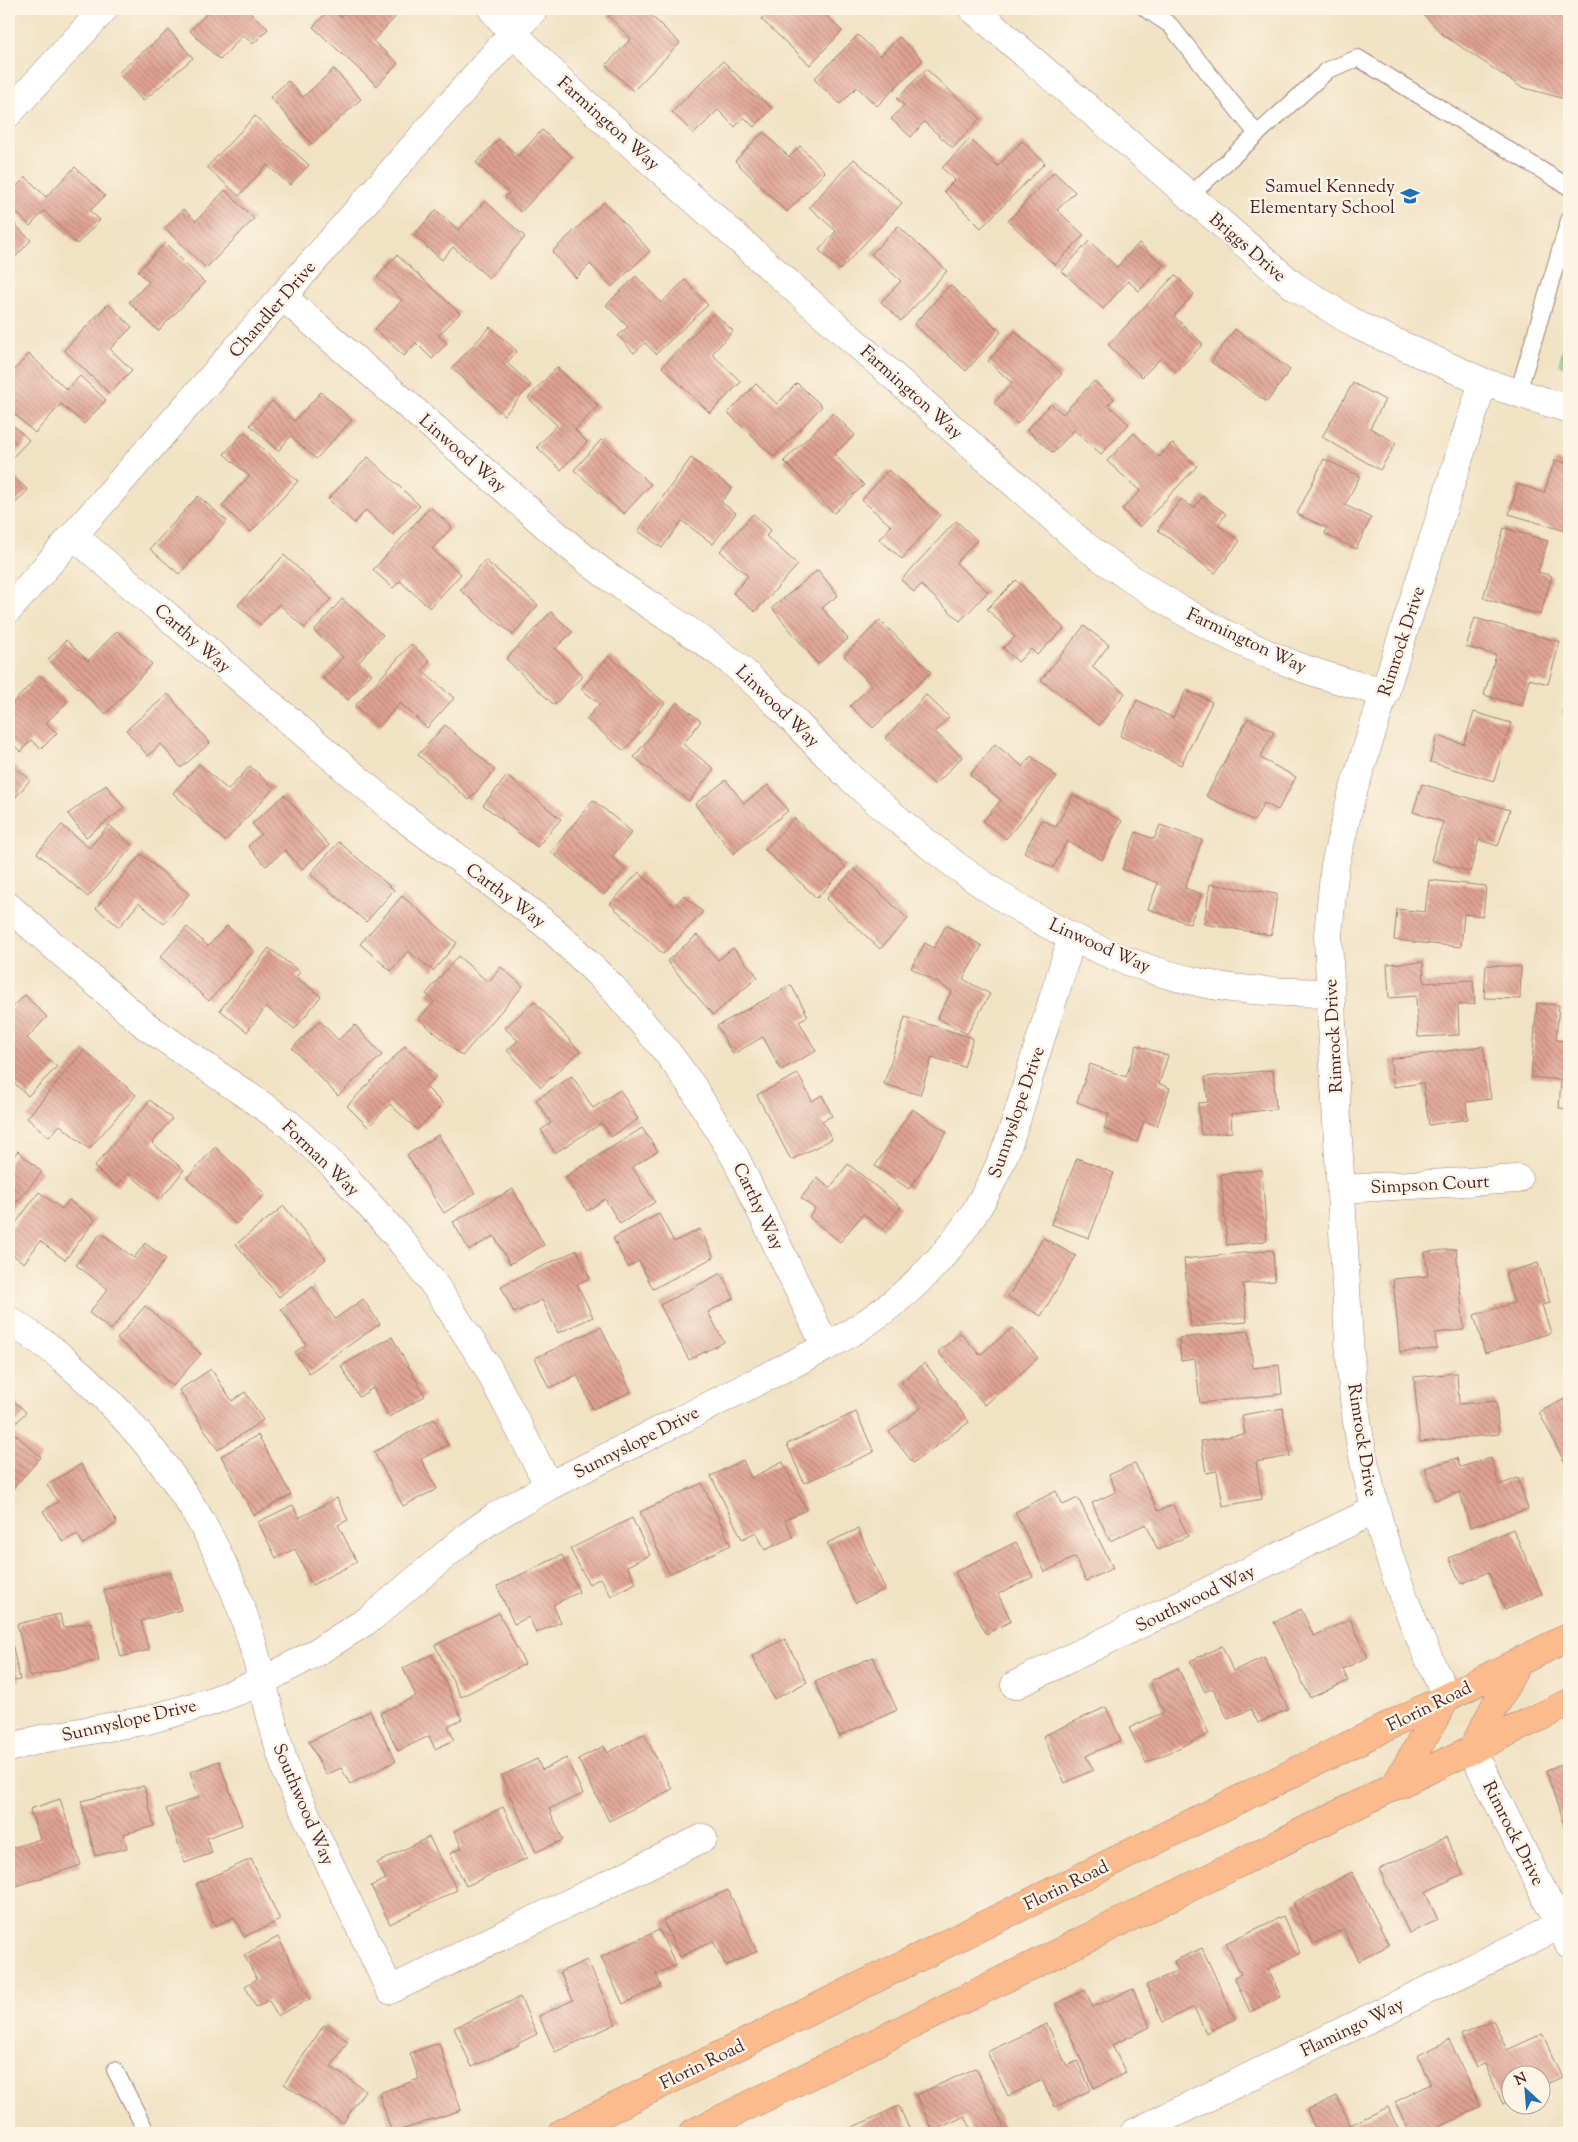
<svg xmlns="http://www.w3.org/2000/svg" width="1578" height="2142" font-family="'Sorts Mill Goudy',serif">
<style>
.grass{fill:#85d99c;stroke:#687c64}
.building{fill:url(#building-back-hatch)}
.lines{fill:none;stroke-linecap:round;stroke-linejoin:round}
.service-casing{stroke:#9e8078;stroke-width:18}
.minor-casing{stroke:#9e8078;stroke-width:29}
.tertiary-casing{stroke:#9e8078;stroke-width:29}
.primary-casing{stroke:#9e8078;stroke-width:29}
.service{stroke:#fff;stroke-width:16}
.minor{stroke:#fff;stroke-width:28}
.tertiary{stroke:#fff;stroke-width:28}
.primary{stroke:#fbbb8d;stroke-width:28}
.labels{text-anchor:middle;stroke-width:5;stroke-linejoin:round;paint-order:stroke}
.street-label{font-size:18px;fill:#4a1f2b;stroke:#fcf5e5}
.poi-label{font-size:18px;fill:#4a1f2b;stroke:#fcf5e5;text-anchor:end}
</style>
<defs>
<pattern id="building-back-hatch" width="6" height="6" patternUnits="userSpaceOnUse" patternTransform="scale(1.25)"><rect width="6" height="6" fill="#dfa293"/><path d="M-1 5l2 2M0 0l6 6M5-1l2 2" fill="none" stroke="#b78378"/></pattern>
</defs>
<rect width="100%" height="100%" fill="#fcf5e5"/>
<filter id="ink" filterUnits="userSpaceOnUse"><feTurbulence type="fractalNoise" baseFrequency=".02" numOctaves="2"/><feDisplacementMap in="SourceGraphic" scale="10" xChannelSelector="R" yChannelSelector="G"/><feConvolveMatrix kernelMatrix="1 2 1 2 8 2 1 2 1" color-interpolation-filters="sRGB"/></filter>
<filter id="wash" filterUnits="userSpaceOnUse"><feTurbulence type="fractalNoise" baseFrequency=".0096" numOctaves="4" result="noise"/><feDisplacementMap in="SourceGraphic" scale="20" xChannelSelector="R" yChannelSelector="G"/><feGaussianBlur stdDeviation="1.12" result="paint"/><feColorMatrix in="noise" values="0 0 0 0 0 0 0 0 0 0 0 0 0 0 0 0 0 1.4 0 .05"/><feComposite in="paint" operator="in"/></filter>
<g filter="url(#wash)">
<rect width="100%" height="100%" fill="#f1e2c4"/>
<path class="grass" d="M1569 330V367L1559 364Z"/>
<g id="blocks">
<path class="building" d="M211 9H246L268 29 253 44 243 35 220 60 190 31Z
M330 9 341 17 348 9H397L400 12 373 41 398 63 377 86 313 27Z
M615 9H644L680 43 633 91 606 65 631 39 608 16Z
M656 9H668L662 15Z
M770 9H819L842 31 810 65 761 19Z
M1232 9H1249L1233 14Z
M1418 9H1569V85L1565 99 1521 87 1442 34Z
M169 30 193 58 143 101 118 73Z
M858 35 880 56 899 37 923 60 877 106 857 87 840 104 814 79Z
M723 61 772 109 754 127 744 117 735 127 718 110 694 134 672 112Z
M334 69 361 99 312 144 270 97 288 81 303 97Z
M926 69 980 118 953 148 924 122 911 137 891 119 904 105 897 99Z
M255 116 309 165 290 185 267 165 239 196 207 167Z
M542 130 572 157 521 212 505 197 509 193 476 163 499 139 518 156Z
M763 132 789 157 800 146 825 172 787 212 735 161Z
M970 139 998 166 1022 141 1045 163 981 228 944 191 955 180 942 168Z
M854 159 902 203 840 270 819 250 836 231 809 207Z
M75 167 105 196 90 211 100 220 77 244 44 211 30 226 9 205V194L26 177 46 197Z
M1054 172 1075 192 1057 210 1084 235 1055 265 1008 221Z
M225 190 254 219 206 268 165 228 183 209 196 221Z
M485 201 525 237 489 278 453 247 442 260 414 235 436 210 459 230Z
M604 202 650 251 612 287 590 264 576 278 552 252Z
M9 219 31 240 9 264Z
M898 226 947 271 901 321 881 302 901 281 871 254Z
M1089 241 1117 267 1139 243 1163 265 1139 291 1128 281 1103 309 1062 271Z
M165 243 205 283 158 331 129 302 149 282 138 271Z
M397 255 460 313 439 335 447 343 432 359 416 343 404 356 375 329 402 300 377 277Z
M1175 275 1194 294 1174 316 1203 344 1176 372 1161 358 1142 377 1108 345Z
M636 276 661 303 685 280 708 305 656 354 645 343 634 353 618 336 628 327 606 305Z
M950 285 1001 332 966 371 914 324Z
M108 304 132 327 110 349 132 370 109 393 64 350Z
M714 313 733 331 712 354 741 382 710 413 662 367Z
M490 327 517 351 507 363 531 385 504 415 452 368Z
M1235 329 1290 370 1267 402 1211 362Z
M1015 331 1062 374 1017 424 994 403 1012 383 988 361Z
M29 354 67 390 80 376 106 400 84 424 61 404 35 433 9 409V399L11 396 9 394V376Z
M557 367 598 406 575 430 587 442 561 470 537 447 557 425 528 398Z
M1094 381 1114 399 1108 405 1129 424 1101 454 1074 430 1053 453 1027 430 1051 404 1063 414Z
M797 383 822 406 774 457 728 413 756 384 777 404Z
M1353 383 1385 400 1370 428 1396 443 1380 470 1322 437Z
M321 392 352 420 316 459 291 436 278 451 250 425 272 401 294 421Z
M833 413 855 435 834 454 864 485 834 513 784 461Z
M9 421 29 440 9 461Z
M244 432 298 481 251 532 222 506 249 476 224 454Z
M1134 433 1159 457 1172 443 1197 466 1140 527 1122 509 1140 491 1107 461Z
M601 440 651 484 624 514 574 470Z
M368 457 420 506 392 535 366 510 354 523 328 499Z
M691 458 732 488 721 502 736 513 713 544 682 521 662 548 638 531Z
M1324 459 1360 476 1345 505 1371 518 1356 549 1325 534 1327 528 1297 514Z
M1555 460 1569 464V532L1509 514 1518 484 1544 493Z
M888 470 940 515 902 559 879 539 891 526 862 500Z
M9 472 28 490 9 510Z
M198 496 227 521 179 574 150 549Z
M1203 496 1226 514 1218 525 1240 541 1215 573 1158 530 1181 499 1194 508Z
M430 507 452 527 432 549 461 574 430 608 400 581 393 588 373 570Z
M753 514 771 530 766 536 798 565 755 612 733 593 748 576 720 551Z
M956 521 977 540 956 563 988 592 960 621 921 585 914 592 901 580Z
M1504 528 1548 541 1538 572 1552 576 1540 615 1483 598Z
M284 555 331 599 304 628 279 604 260 625 238 605Z
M485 560 538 605 513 635 460 590Z
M818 570 838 595 822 608 848 639 818 664 772 608Z
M1016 580 1064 629 1037 655 1031 649 1018 662 1003 648 1015 637 987 609Z
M342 599 383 635 359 662 372 674 348 700 323 679 343 657 314 631Z
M551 612 572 632 555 649 583 676 554 705 506 659Z
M1475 618 1560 642 1548 684 1529 679 1522 706 1484 695 1496 655 1466 647Z
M880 620 931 672 873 728 850 706 872 685 844 656Z
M1084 626 1109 645 1092 667 1125 693 1099 725 1041 680Z
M117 631 152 664 106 714 48 660 66 640 88 661Z
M411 644 430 661 422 671 454 698 427 728 400 703 379 727 355 706Z
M609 656 665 703 624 751 586 719 600 704 581 689Z
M39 675 67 702 46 723 57 733 41 749 31 740 21 752 9 740V707Z
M1186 690 1212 702 1181 765 1120 736 1137 700 1173 718Z
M168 694 210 743 181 768 161 744 148 756 126 730Z
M926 695 949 717 935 732 962 757 935 785 885 738Z
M1569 696V716L1563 714Z
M677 702 701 721 683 744 714 769 689 801 634 757Z
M1474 712 1511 723 1494 781 1430 762 1437 736 1464 744Z
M1248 718 1274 732 1260 758 1296 777 1278 810 1264 803 1254 821 1206 796Z
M445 725 495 770 469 800 418 755Z
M995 744 1023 767 1031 756 1057 777 1006 839 983 821 1001 800 970 775Z
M9 761 30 780 9 805Z
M199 764 228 790 250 766 274 788 225 841 173 793Z
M507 776 561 819 537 847 483 805Z
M726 780 744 803 768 785 788 811 733 854 695 804Z
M1422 784 1510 810 1498 846 1479 840 1470 872 1431 860 1443 822 1413 812Z
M106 785 124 808 86 837 68 814Z
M284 795 329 845 302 869 285 850 266 866 248 846 261 834 252 824Z
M1073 795 1122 821 1102 860 1067 841 1053 868 1024 852 1042 820 1056 827Z
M593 800 632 832 612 857 626 868 604 895 551 852Z
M794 818 846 867 817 898 765 850Z
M62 825 89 848 109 825 133 846 88 897 37 853Z
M1160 825 1202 840 1185 888 1201 894 1190 924 1148 909 1158 883 1122 869 1136 832 1154 839Z
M339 842 394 890 366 922 310 874Z
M141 854 189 894 164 924 139 903 119 927 96 908Z
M854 869 908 919 880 949 826 899Z
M639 872 674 906 684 895 703 912 663 954 610 904Z
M1429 880 1486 886 1483 916 1464 914 1461 947 1394 940 1397 909 1425 912Z
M1210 884 1277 894 1271 935 1204 924Z
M402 896 457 943 433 971 408 951 391 971 360 944Z
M946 925 982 946 963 979 990 994 967 1034 937 1018 952 991 911 968 925 943 934 948Z
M227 926 254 951 209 1001 160 957 187 927 208 946Z
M697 935 718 960 733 948 758 977 713 1015 667 961Z
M269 948 300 972 296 977 321 996 295 1029 266 1007 247 1032 220 1010Z
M458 956 488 982 501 967 523 986 462 1056 419 1019 434 1002 426 994Z
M1423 962 1424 983 1473 980 1475 1004 1458 1005 1459 1035 1418 1037 1416 996 1389 998 1387 964Z
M1486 965 1521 967 1520 999 1484 998Z
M791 985 808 1016 799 1021 816 1051 781 1070 763 1037 733 1054 717 1026Z
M25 995 47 1017 27 1038 57 1067 28 1096 9 1078V1011Z
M534 1001 580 1051 541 1087 507 1050 518 1041 505 1028Z
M1537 1003 1559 1005 1556 1040 1569 1041V1109L1559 1108 1561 1080 1531 1077Z
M905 1017 973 1038 964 1067 932 1057 920 1095 884 1084Z
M320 1021 338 1040 355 1025 382 1055 338 1096 292 1048Z
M1137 1045 1168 1056 1159 1084 1170 1088 1157 1126 1144 1121 1137 1142 1104 1129 1109 1114 1077 1102 1090 1064 1126 1077Z
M405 1046 436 1076 426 1087 443 1104 417 1130 390 1104 368 1127 347 1106Z
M1483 1046 1491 1099 1466 1102 1468 1119 1429 1125 1423 1083 1394 1087 1390 1059Z
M84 1050 136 1095 89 1149 60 1125 49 1137 27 1118Z
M1273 1070 1276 1109 1231 1114 1232 1132 1201 1135 1198 1103 1208 1102 1205 1077Z
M798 1074 812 1101 822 1095 832 1116 822 1121 832 1139 791 1160 757 1095Z
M572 1076 593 1108 620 1090 638 1119 611 1137 602 1123 555 1153 541 1130 551 1123 536 1100Z
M150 1100 172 1119 152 1143 184 1170 160 1200 128 1173 117 1186 94 1167Z
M912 1109 947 1132 909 1189 875 1166Z
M642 1128 658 1151 632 1167 655 1202 620 1224 605 1199 587 1211 565 1177Z
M438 1135 475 1193 444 1213 407 1155Z
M215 1147 265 1194 236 1224 187 1178Z
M18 1151 42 1172 9 1211V1161Z
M1077 1158 1114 1173 1089 1238 1051 1224Z
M848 1164 901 1207 883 1229 863 1214 840 1242 809 1217 815 1209 801 1198 817 1178 830 1188Z
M1262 1170 1267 1241 1227 1245 1221 1174Z
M513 1189 544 1245 510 1264 494 1236 469 1250 453 1222Z
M39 1192 62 1209 69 1200 95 1220 65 1260 40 1241 24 1263 9 1252V1232Z
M284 1206 326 1259 279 1297 236 1244Z
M659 1214 674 1242 700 1229 714 1257 653 1289 639 1261 628 1267 613 1238Z
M101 1233 134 1258 145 1243 166 1259 111 1330 89 1313 108 1289 76 1265Z
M1043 1238 1076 1256 1041 1316 1008 1297Z
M1456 1249 1464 1330 1435 1333 1437 1349 1400 1352 1393 1279 1428 1276 1425 1252Z
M577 1250 590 1278 577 1284 593 1317 558 1333 542 1300 514 1313 501 1286Z
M1273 1250 1275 1281 1243 1284 1247 1322 1191 1327 1184 1259Z
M1538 1263 1550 1303 1542 1305 1551 1333 1485 1353 1474 1315 1514 1303 1505 1273Z
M721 1273 734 1298 708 1312 724 1342 689 1360 660 1305Z
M313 1287 335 1319 363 1299 380 1324 309 1373 295 1352 306 1345 281 1309Z
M145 1306 201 1354 173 1386 117 1339Z
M601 1327 631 1392 593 1409 577 1375 549 1388 535 1358Z
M1012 1328 1038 1358 985 1405 938 1352 960 1333 980 1355Z
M1249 1331 1253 1368 1279 1365 1282 1394 1200 1403 1195 1359 1181 1361 1179 1338Z
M392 1337 425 1396 389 1417 373 1388 359 1397 341 1366Z
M925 1363 969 1422 913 1463 889 1432 921 1408 901 1382Z
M211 1369 232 1401 245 1392 263 1420 218 1450 179 1390Z
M1457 1373 1459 1404 1496 1401 1499 1434 1420 1442 1414 1377Z
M9 1397 26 1412 10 1430 41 1457 9 1493Z
M1569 1397V1464L1566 1465 1539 1412Z
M1283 1408 1290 1456 1256 1462 1262 1499 1223 1506 1217 1471 1206 1473 1201 1441 1245 1434 1242 1415Z
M856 1412 874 1452 804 1483 787 1444Z
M434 1419 448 1445 421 1459 437 1489 403 1506 374 1452Z
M258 1435 291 1495 254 1515 221 1456Z
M1457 1458 1460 1467 1491 1458 1499 1485 1518 1478 1528 1509 1470 1527 1460 1492 1435 1500 1425 1468Z
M743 1460 751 1478 783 1462 806 1510 785 1520 793 1537 765 1550 756 1532 742 1539 711 1476Z
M1135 1463 1158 1511 1173 1505 1188 1536 1158 1550 1146 1524 1110 1541 1092 1503 1116 1492 1109 1475Z
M81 1464 117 1523 83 1544 77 1534 63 1542 43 1511 58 1502 47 1485Z
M702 1483 731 1545 669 1574 640 1512Z
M1056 1491 1063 1505 1078 1498 1113 1568 1086 1581 1075 1557 1045 1572 1015 1512Z
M337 1498 348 1520 338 1525 357 1562 312 1585 295 1549 276 1558 258 1522 293 1505 299 1518Z
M632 1518 650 1555 627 1566 636 1583 611 1596 601 1578 589 1584 570 1549Z
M858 1529 885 1589 855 1603 827 1543Z
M1513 1529 1542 1594 1505 1610 1488 1572 1461 1584 1449 1558Z
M1016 1542 1033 1577 998 1594 1011 1621 986 1634 955 1572Z
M562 1555 579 1592 553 1605 561 1622 536 1633 529 1617 514 1624 497 1586Z
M171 1572 181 1610 141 1621 149 1650 121 1657 104 1590Z
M1301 1609 1314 1636 1350 1619 1368 1657 1343 1669 1348 1681 1310 1698 1274 1622Z
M499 1613 525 1664 461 1697 435 1645Z
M60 1614 63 1628 90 1622 99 1660 30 1677 17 1624Z
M9 1629 20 1680 9 1682Z
M785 1639 807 1682 774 1699 752 1656Z
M1222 1646 1233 1671 1264 1657 1288 1709 1258 1723 1251 1709 1228 1719 1213 1688 1205 1692 1190 1661Z
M432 1654 462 1719 448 1726 454 1740 435 1749 429 1736 398 1751 380 1713 416 1696 403 1668Z
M873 1657 897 1710 839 1736 815 1682Z
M1178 1668 1209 1734 1146 1763 1129 1728 1164 1712 1150 1681Z
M1106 1707 1121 1740 1086 1756 1093 1770 1065 1783 1043 1736Z
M370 1711 396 1761 350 1784 341 1768 326 1775 309 1742Z
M644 1734 672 1789 609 1821 578 1759 604 1746 607 1753Z
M566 1758 583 1794 549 1809 563 1840 536 1852 501 1776 537 1759 542 1770Z
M219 1761 242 1825 207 1838 212 1853 185 1863 166 1809 199 1797 190 1772Z
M1569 1762V1832L1566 1833 1546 1770Z
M144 1786 154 1826 124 1834 127 1848 95 1856 81 1801Z
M60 1799 81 1865 13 1887 9 1873V1849L40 1839 30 1809Z
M503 1807 527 1858 466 1886 450 1853 462 1848 454 1831Z
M429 1837 457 1890 390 1924 371 1886 386 1879 377 1863Z
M1446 1837 1463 1874 1425 1892 1438 1920 1409 1933 1379 1869Z
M251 1859 280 1920 244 1937 234 1917 215 1926 196 1884Z
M1352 1872 1389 1945 1359 1961 1343 1929 1313 1944 1293 1903Z
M728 1890 757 1951 726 1966 713 1941 680 1957 663 1920Z
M1283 1916 1300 1953 1268 1969 1281 1997 1250 2012 1234 1977 1241 1974 1226 1943Z
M659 1930 676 1965 656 1974 661 1986 623 2004 601 1957Z
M278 1937 310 1999 277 2016 269 2000 256 2007 245 1986 257 1979 244 1955Z
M1202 1948 1235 2019 1206 2033 1194 2007 1163 2022 1146 1985 1178 1971 1174 1961Z
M587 1960 616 2024 555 2052 539 2016 573 2000 560 1972Z
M1133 1989 1150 2027 1112 2045 1126 2073 1094 2088 1056 2004 1085 1990 1093 2007Z
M520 1997 537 2034 519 2043V2045L472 2067 454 2028Z
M1493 2020 1507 2050 1542 2034 1562 2077 1540 2087V2074H1510V2101L1503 2104 1485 2064 1476 2067 1461 2035Z
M1047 2024 1067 2066 1077 2061 1091 2090 1055 2107 1042 2080 1008 2096 987 2052Z
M324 2025 348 2041 331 2067 365 2090 343 2123 284 2084Z
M1449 2040 1481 2107 1427 2133H1410L1395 2102 1431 2084 1417 2056Z
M439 2043 461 2110 392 2133 379 2093 419 2079 410 2053Z
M976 2068 1006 2132 973 2133 965 2116 933 2131 916 2095Z
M1337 2096 1350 2125 1388 2107 1400 2133H1317L1307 2110Z
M899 2106 911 2133H840Z"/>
</g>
</g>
<g filter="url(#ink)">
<use href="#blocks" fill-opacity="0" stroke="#9e8078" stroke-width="1"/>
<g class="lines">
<g class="service-casing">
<path id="service" d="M1146 9 1170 25 1257 134
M1189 196 1328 70 1358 58 1569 187
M1518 393 1569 220
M115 2070 147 2133"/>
</g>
<g class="minor-casing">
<path id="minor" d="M492 9 513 33 568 88 1084 545C1150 595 1220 636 1297 666 1325 677 1356 684 1385 694
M9 113 104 9
M283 297C353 357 423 418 493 479 529 509 563 543 601 571 644 604 692 630 734 664 777 699 812 743 854 781 952 871 1069 955 1202 983 1244 992 1287 992 1331 993
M74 536 396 812 520 904 553 930 613 988 667 1052 692 1086 735 1157 826 1347
M9 907 145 1025 289 1124 335 1167 398 1237 436 1287 487 1366 549 1486
M1341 1189 1518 1179
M9 1320C26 1332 45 1343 61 1357 152 1434 219 1527 252 1642 265 1688 273 1735 290 1781L390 1990 703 1838
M1015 1685 1375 1510
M1447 1697C1410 1622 1381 1543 1364 1461 1349 1391 1348 1318 1344 1247 1338 1142 1332 1038 1328 934L1335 865 1351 798 1483 382
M9 1748 41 1739 148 1720 210 1702 261 1682 317 1652 371 1618 469 1535 495 1517 549 1486 826 1347C903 1306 965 1245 1000 1164 1014 1133 1022 1100 1032 1067 1045 1024 1059 981 1072 937
M1472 1750 1569 1944
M1134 2133 1569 1921"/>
</g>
<g class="tertiary-casing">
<path id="tertiary" d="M973 9 1294 286 1359 326 1483 382 1569 409
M9 609 534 9"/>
</g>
<g class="primary-casing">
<path id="primary" d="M1472 1750 1518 1662
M1395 1786 1447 1697
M562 2133 1569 1637
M693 2133 1395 1786 1569 1703"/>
</g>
<use href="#service" class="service"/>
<use href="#minor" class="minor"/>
<use href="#tertiary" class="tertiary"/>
<use href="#primary" class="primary"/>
</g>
</g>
<defs>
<g id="school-bare" transform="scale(1.5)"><path d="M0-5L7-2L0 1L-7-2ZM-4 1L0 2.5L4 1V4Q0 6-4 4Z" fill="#1f6fb2" stroke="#fcf5e5" stroke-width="2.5" paint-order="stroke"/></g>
</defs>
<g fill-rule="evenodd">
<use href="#school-bare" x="1410" y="196"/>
</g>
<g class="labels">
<g class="street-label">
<text transform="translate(609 123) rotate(42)" y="6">Farmington Way</text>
<text transform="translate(1248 247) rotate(41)" y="6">Briggs Drive</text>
<text transform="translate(272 309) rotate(-49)" y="6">Chandler Drive</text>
<text transform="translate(912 392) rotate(42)" y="6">Farmington Way</text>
<text transform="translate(463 453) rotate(41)" y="6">Linwood Way</text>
<text transform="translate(193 638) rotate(41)" y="6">Carthy Way</text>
<text transform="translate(1247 640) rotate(25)" y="6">Farmington Way</text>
<text transform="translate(1401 641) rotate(-72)" y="6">Rimrock Drive</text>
<text transform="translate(778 706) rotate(44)" y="6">Linwood Way</text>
<text transform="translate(506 895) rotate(37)" y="6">Carthy Way</text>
<text transform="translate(1100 945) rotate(24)" y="6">Linwood Way</text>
<text transform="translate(1333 1036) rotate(-93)" y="6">Rimrock Drive</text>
<text transform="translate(1016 1112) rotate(-71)" y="6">Sunnyslope Drive</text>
<text transform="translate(321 1158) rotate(44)" y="6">Forman Way</text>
<text transform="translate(1430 1184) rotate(-3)" y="6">Simpson Court</text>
<text transform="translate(759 1206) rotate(64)" y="6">Carthy Way</text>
<text transform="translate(1363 1440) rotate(81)" y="6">Rimrock Drive</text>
<text transform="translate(636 1442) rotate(-27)" y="6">Sunnyslope Drive</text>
<text transform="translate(1195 1598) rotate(-26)" y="6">Southwood Way</text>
<text transform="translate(1429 1706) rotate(-26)" y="6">Florin Road</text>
<text transform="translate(129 1720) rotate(-13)" y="6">Sunnyslope Drive</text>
<text transform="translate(304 1804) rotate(67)" y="6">Southwood Way</text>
<text transform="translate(1514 1833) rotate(63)" y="6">Rimrock Drive</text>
<text transform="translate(1066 1885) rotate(-26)" y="6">Florin Road</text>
<text transform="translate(1352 2027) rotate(-26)" y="6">Flamingo Way</text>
<text transform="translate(702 2064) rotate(-26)" y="6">Florin Road</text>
</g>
<g class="poi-label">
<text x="1395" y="192">Samuel Kennedy<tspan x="1395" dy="21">Elementary School</tspan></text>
</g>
</g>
<rect width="1578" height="2142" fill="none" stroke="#fcf5e5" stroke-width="30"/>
<g transform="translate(1526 2090) rotate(334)"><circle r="24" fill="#fcf5e5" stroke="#b59f9b"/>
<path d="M0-4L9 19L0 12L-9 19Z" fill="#1f6fb2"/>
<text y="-8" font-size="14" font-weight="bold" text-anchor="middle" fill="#4a1f2b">N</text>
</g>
</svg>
